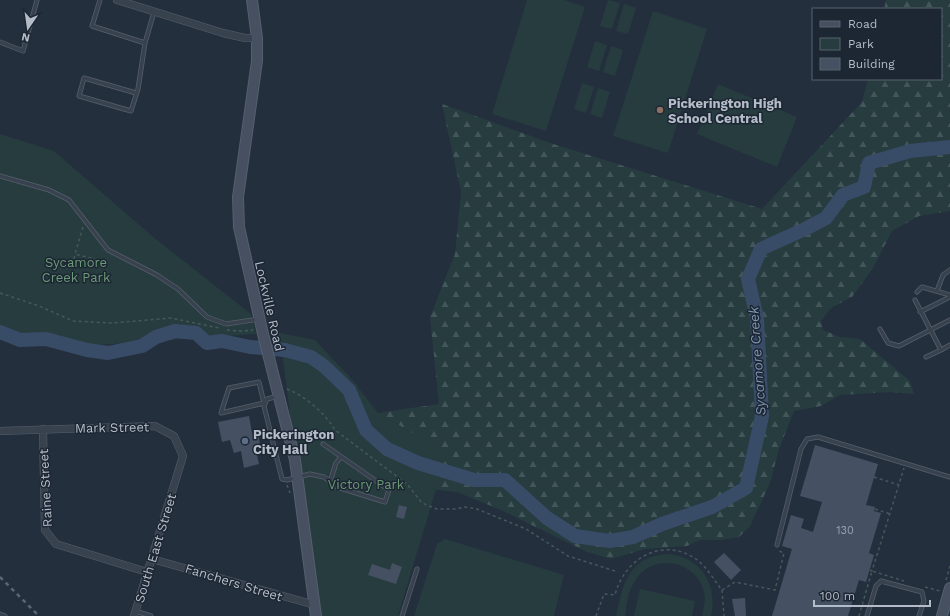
<svg xmlns="http://www.w3.org/2000/svg" width="950" height="616" font-family="'Work Sans',sans-serif">
<style>
.forest{fill:url(#forest-firs)}
.green{fill:#263c3f}
.lines{fill:none;stroke-linecap:round;stroke-linejoin:round}
.river{stroke:#394c67;stroke-width:14}
.building{fill:#455162}
.service-casing{stroke:#565f6c;stroke-width:5}
.minor-casing{stroke:#565f6c;stroke-width:8}
.secondary-casing{stroke:#565f6c;stroke-width:12}
.path{stroke:#44595c;stroke-width:1.5;stroke-dasharray:3 3;stroke-linecap:butt}
.service{stroke:#38414e;stroke-width:3.5}
.minor{stroke:#38414e;stroke-width:7}
.secondary{stroke:#465061;stroke-width:10}
.rail{stroke:#5a6575;stroke-width:2.5;stroke-dasharray:4 4;stroke-linecap:butt}
.education-dot{fill:#8d6e63;stroke:#1d2633;stroke-width:1.5}
.service-dot{fill:#5c6f8a;stroke:#1d2633;stroke-width:1.5}
.labels{text-anchor:middle;stroke-width:3;stroke-linejoin:round;paint-order:stroke}
.number-label{font-size:11px;fill:#98a1af}
.poi-label{font-size:13px;font-weight:bold;fill:#b4bcc9;stroke:#1d2633;text-anchor:start}
.park-label{font-size:13px;fill:#6b9a76;stroke:#1d2633}
.street-label{font-size:13px;fill:#b4bcc9;stroke:#1d2633}
.water-label{font-size:14px;font-style:italic;fill:#7c92b1;stroke:#1d2633}
</style>
<defs>
<pattern id="forest-firs" width="22" height="20" patternUnits="userSpaceOnUse"><rect width="22" height="20" fill="#263c3f"/><path d="M5 1l3.5 6h-7zM16 11l3.5 6h-7z" fill="#435659"/></pattern>
</defs>
<rect width="100%" height="100%" fill="#242f3e"/>
<path class="forest" d="M886 0H950V211L919 216 892 231 873 268 852 297 831 308 821 321 823 330 840 337 860 339 910 381 914 394 889 392 840 395 821 406 794 411 779 449 770 483 750 526 739 537 722 540H700L687 546 645 549 611 559 585 551 501 510 457 492 420 488 286 381 279 333 315 340 353 381 378 413 439 404 430 317 455 254 461 192 442 104 550 143 762 209 862 102 868 79H941V9H884Z"/>
<path class="green" d="M527 0H564L585 7 546 131 492 114Z
M608 0 620 3 612 29 600 26Z
M624 4 636 8 628 34 616 31Z
M653 11 707 29 668 153 613 136Z
M595 41 607 45 599 71 587 67Z
M611 46 623 50 615 76 603 72Z
M582 83 594 87 586 113 574 109Z
M718 84 797 117 777 167 697 134Z
M598 88 610 92 602 118 590 114Z
M0 134 54 151 152 236 251 314 256 334 83 346 15 340 0 332Z
M279 333 315 340 353 381 375 411 447 453 398 616H316L295 460 284 362 288 366Z
M445 539 564 575 554 616H414L437 544Z
M670 554C702 559 718 585 711 616H702C704 608 706 600 704 592 696 560 652 552 635 581 628 591 627 604 625 616H616C623 583 629 555 670 554Z
M640 589 695 601 692 616H634Z"/>
<g class="lines">
<path class="river" d="M0 332 20 340 46 339 87 350 108 353 142 346 156 337 175 331 196 333 207 343 222 341 250 347 285 350 311 357 324 366 349 390 366 430 387 449 418 463 474 480H505L547 518 575 536 610 541 633 537 662 524 712 507 746 488 762 416 757 318 748 279 761 249 805 229 826 218 843 195 864 187 869 163 910 151 950 147"/>
</g>
<path class="building" d="M249 416 252 433 258 432 260 445 255 446 259 464 244 468 241 451 234 453 230 440 222 442 218 422Z
M815 445 878 464 866 505 875 507 874 511 881 513 869 553 874 555 866 582 859 580 848 616H772L792 549 782 546 791 515 804 519 801 528 813 532 822 502 800 496Z
M399 505 407 507 404 519 396 517Z
M724 553 741 570 731 580 714 562Z
M392 563 402 567 396 584 368 575 372 564 390 570Z
M745 598 746 616H735L732 599Z"/>
<g class="lines">
<g class="service-casing">
<path id="service" d="M100 0 92 26 145 43 154 12
M0 42 23 51 37 0
M136 93 84 78 79 96 131 111 138 89 145 43
M0 176 49 190 69 200 108 250 157 275 178 289 207 317 226 324 259 319
M937 291 943 275 950 270
M917 292 922 287 950 295
M915 300 941 350 950 345
M920 312 950 297
M880 329 888 343 899 346 950 320
M926 357 941 350
M259 382 264 403 221 413 229 388Z
M279 396 267 399 264 406 282 479 287 480 310 474 324 477 337 487 385 502 389 490 323 444
M330 482 336 463 341 457
M777 545 801 449 807 439 818 437 950 477
M135 611 151 616
M0 614 5 616
M402 616 417 569
M867 616 876 586 881 581 922 592 924 601 919 616"/>
</g>
<g class="minor-casing">
<path id="minor" d="M117 0 223 33 245 38H257
M43 429 45 530 56 544 147 572
M0 431 155 426 174 436 183 456 134 616
M152 559 315 605"/>
</g>
<g class="secondary-casing">
<path id="secondary" d="M252 0 257 38V61L238 197 239 227 263 334 295 460 316 616
M942 616 950 588"/>
</g>
<path class="path" d="M83 227 75 254 99 260
M74 259 75 254
M0 293 39 306 73 321 111 323 171 318 219 328
M227 330 241 331 253 330
M287 389C304 395 326 414 335 430L407 484 422 503 437 509H456L465 507 477 509 526 529 568 556 618 572
M874 477 899 485
M287 485 290 493
M875 509 890 514
M870 570 872 571 904 468
M946 580 950 566
M925 587 940 591
M722 590 724 616
M596 616 604 594 615 595C624 559 662 536 696 559 707 567 714 580 722 590L735 582 775 590 784 553 779 551
M859 616 872 571 904 581"/>
<use href="#service" class="service"/>
<use href="#minor" class="minor"/>
<use href="#secondary" class="secondary"/>
<path class="rail" d="M0 577 39 616"/>
</g>
<circle class="education-dot" cx="660" cy="110" r="4"/>
<circle class="service-dot" cx="245" cy="441" r="4"/>
<g class="labels">
<g class="number-label">
<text x="845" y="534">130</text>
</g>
<g class="poi-label">
<text x="668" y="108">Pickerington High<tspan x="668" dy="15">School Central</tspan></text>
<text x="253" y="439">Pickerington<tspan x="253" dy="15">City Hall</tspan></text>
</g>
<g class="park-label">
<text x="76" y="267">Sycamore<tspan x="76" dy="15">Creek Park</tspan></text>
<text x="366" y="489">Victory Park</text>
</g>
<g class="street-label">
<text transform="translate(270 306) rotate(77)" y="5">Lockville Road</text>
<text transform="translate(112 427) rotate(-1)" y="5">Mark Street</text>
<text transform="translate(45 488) rotate(-93)" y="5">Raine Street</text>
<text transform="translate(155 548) rotate(-73)" y="5">South East Street</text>
<text transform="translate(234 582) rotate(17)" y="5">Fanchers Street</text>
</g>
<g class="water-label">
<text transform="translate(757 361) rotate(-94)" y="5">Sycamore Creek</text>
</g>
</g>
<rect x="812" y="8" width="130" height="72" fill="#1d2633" stroke="#59626f"/>
<rect x="820" y="21" width="20" height="6" fill="#465061" stroke="#59626f"/>
<text x="848" y="28" font-size="12" fill="#b4bcc9">Road</text>
<rect x="820" y="38" width="20" height="12" fill="#263c3f" stroke="#59626f"/>
<text x="848" y="48" font-size="12" fill="#b4bcc9">Park</text>
<rect x="820" y="58" width="20" height="12" fill="#455162" stroke="#59626f"/>
<text x="848" y="68" font-size="12" fill="#b4bcc9">Building</text>
<g transform="translate(28 28) rotate(193)" stroke="#1d2633" stroke-width="3" paint-order="stroke">
<path d="M0-3L7 15L0 10L-7 15Z" fill="#b4bcc9"/>
<text y="-6" font-size="11" font-weight="bold" text-anchor="middle" fill="#b4bcc9">N</text>
</g>
<path d="M814 600v6h116v-6" fill="none" stroke="#b4bcc9" stroke-width="2"/>
<text x="820" y="600" font-size="12" fill="#b4bcc9" stroke="#1d2633" stroke-width="3" paint-order="stroke">100 m</text>
</svg>
